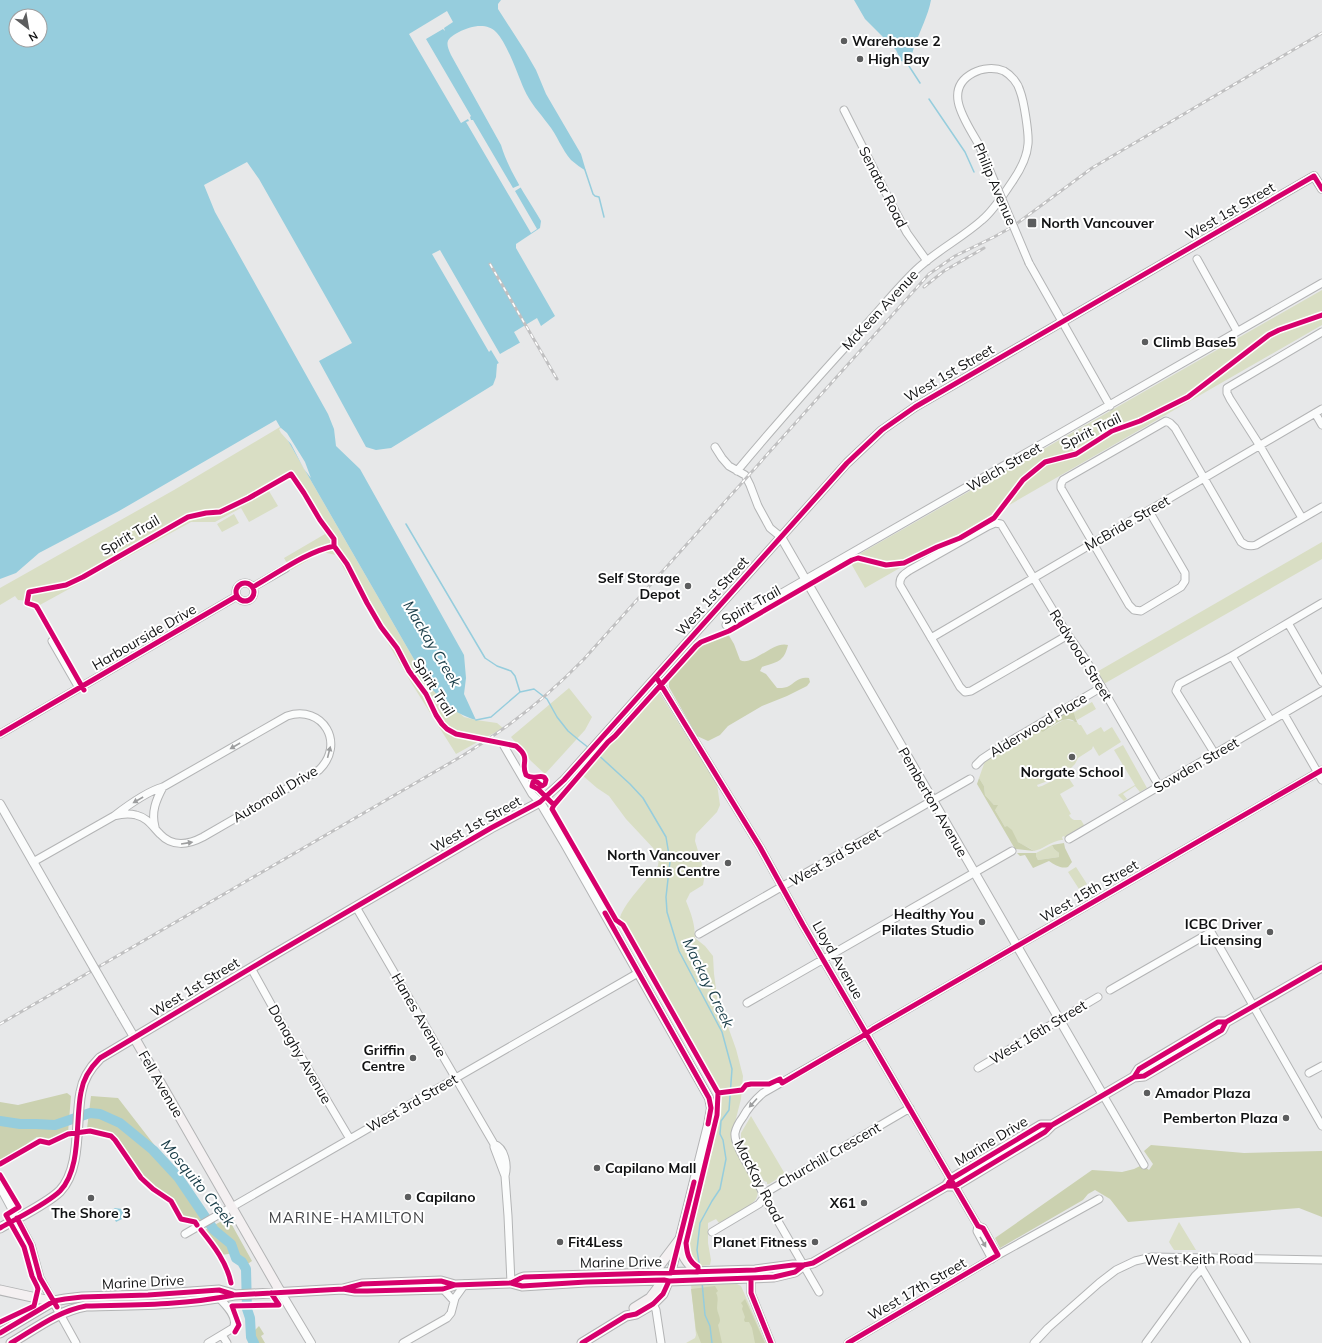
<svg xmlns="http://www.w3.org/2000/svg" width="1322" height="1343" font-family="Mulish,sans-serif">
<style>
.green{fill:#d9dec4}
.forest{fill:#cbd1b0}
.water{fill:#96cddd;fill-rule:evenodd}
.pier{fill:#e7e8e9}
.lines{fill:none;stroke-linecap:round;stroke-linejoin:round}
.stream{stroke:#96cddd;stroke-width:1.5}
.river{stroke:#96cddd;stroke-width:10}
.minor-casing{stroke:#b3b4b5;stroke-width:9}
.tertiary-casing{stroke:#b3b4b5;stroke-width:10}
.secondary-casing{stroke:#b3b4b5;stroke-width:11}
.minor{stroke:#fbfcfc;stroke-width:7}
.tertiary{stroke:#fbfcfc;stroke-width:8}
.secondary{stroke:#f4f0f1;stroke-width:9}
.rail-casing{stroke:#c0c0c1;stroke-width:3}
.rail{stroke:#fff;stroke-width:1.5;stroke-dasharray:4.5;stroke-linecap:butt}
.minor-bridge-casing{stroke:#b3b4b5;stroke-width:9;stroke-linecap:butt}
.tertiary-bridge-casing{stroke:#b3b4b5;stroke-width:10;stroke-linecap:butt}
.minor-bridge{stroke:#fbfcfc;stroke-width:7}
.tertiary-bridge{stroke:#fbfcfc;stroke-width:8}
.cycleway-casing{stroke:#fff;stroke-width:8}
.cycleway{stroke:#d6006c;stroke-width:5}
.oneway{fill:#9d9e9f}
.poi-dot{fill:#5c5d5e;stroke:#fff;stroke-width:1.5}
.labels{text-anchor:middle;stroke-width:4;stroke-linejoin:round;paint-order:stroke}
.poi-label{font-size:14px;font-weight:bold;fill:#111213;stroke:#fff;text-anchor:start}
.street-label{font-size:14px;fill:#111213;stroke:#fff}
.water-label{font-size:15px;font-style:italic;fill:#193d48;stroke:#fff}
.neighbourhood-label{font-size:15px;letter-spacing:1px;fill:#414245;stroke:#fff}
</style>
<rect width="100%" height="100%" fill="#e7e8e9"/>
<path class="green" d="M1322 290V325L865 588 849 560Z
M280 427 430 687 464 717 476 720 497 723 503 728 456 754 412 684 336 555 322 552 291 570 284 558 325 534 291 478 269 491 278 506 249 522 241 508 215 522H191L38 606 30 601 18 600 15 596 0 605V588L174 490Z
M234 514 239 523 222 532 217 524Z
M1322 542V559L1102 685 1095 673Z
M569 688 592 717 585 730 545 774 531 761 511 737Z
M659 692 717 784 720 805 717 812 696 834 695 841 705 874 703 885 690 893 686 901C691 913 695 924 695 938L705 946 713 956 714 974 717 996 736 1049 743 1076 741 1099 731 1138 737 1153 757 1187C758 1191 758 1195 756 1199 753 1205 727 1219 719 1223L716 1219 708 1223V1243L711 1260 710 1265C706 1265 700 1267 697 1265 688 1261 688 1248 688 1240L719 1107V1092L624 922 620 919C620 908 650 876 658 866L659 857 654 849 626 819 609 796 597 788 582 775C605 747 630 721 654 694Z
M1092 702 1096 709 1077 720 1073 713Z
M1065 719 1077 722 1079 725H1081L1087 735 1101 727 1104 732 1112 727 1121 742 1099 756 1093 746 1092 749 1078 758 1075 764 1071 768 1065 767 1066 771 1045 782 1037 785 1038 787 1042 786 1066 774 1074 786 1060 794 1071 814 1069 815C1072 821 1075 820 1081 820L1084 825 1082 827 1083 828 1065 839 1064 836 1062 837 1063 840C1061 840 1059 840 1057 841 1049 843 1043 849 1034 851 1030 848 1020 844 1017 841 1012 836 1014 828 1005 827L995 810 994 805 985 795 984 786 979 778 985 761 1014 742 1026 738 1030 733 1034 730 1037 731 1040 727 1043 732Z
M1123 745 1147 788 1140 792 1135 786 1123 794 1127 799 1124 801 1118 795 1135 785 1114 750Z
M1052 845 1054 849 1059 853V857L1038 860 1036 856V853Z
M1076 867 1087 884 1079 889 1068 872Z
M751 1116 785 1174 769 1184H767V1182L764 1181 741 1139V1133Z
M1179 1222 1196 1250H1174L1169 1242Z
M733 1284H737L741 1286 766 1343H686L695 1338 696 1335 691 1285Z"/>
<path class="forest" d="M728 634 734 644 740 660C752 667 774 640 788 645 784 662 777 662 762 667L760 671 766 674 777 688C780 688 784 688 787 687 795 683 799 676 809 678L810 682 807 686 787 696 762 706 728 726 720 735 708 741 697 736 669 687V681L695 649 703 643Z
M1071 710 1073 711 1077 722H1075C1066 713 1052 727 1043 732L1041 731 1040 727Z
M979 778 984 786 985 795 994 805H998L995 810 1005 827 1007 826 1012 830 1018 842 1034 851 1015 849 977 784Z
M1064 843 1065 848 1072 862 1068 867C1061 869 1055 865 1049 861L1033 868 1025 855 1020 856 1017 853H1036V856L1038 860 1059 857V853L1054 849 1052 845Z
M67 1093 71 1096 68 1133 49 1142 37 1137 28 1143 23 1150 3 1161 0 1159V1102L18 1105Z
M91 1096 118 1098 210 1217 198 1223 196 1221 182 1217 170 1198 154 1188 143 1177 114 1137 94 1129H87Z
M1151 1145 1244 1153 1322 1151V1217L1299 1208 1128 1222 1110 1199 1095 1190 1088 1194 1083 1200 1000 1248 995 1238 1092 1170 1122 1172 1134 1169 1140 1166H1144L1149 1170 1153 1164 1144 1151Z
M220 1222 232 1225 252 1261 243 1267 234 1253 222 1255 204 1233 205 1230Z
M715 1286 718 1291 716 1293C719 1298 717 1303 717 1308 717 1314 723 1319 718 1325L722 1343H701L696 1330 691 1289Z
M745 1299 765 1343H755L752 1328 749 1322H745L744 1320 745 1317 742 1309 743 1306 741 1303Z
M259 1326 264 1334 261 1336 265 1343H249L248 1337Z"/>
<path class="water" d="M0 0H501L498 4V9L525 51 536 70 546 94 581 154 586 171C581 168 576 164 571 160 562 150 557 135 548 124 540 113 530 103 524 89 518 75 507 43 496 32 487 22 470 26 459 32 446 39 445 42 451 55L501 145C509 172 527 197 541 221L540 228 516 244V248L555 316 541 326 537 318 514 332 524 350 497 364 496 377 493 385 391 448 376 450 366 447 319 361 352 343 259 179 247 162 204 185 215 212 328 414 334 429 336 446 360 469 464 655 466 678 464 694 476 720C453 713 446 704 430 687L276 420 119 511 39 553 16 573 0 579ZM16 16H40V40H16Z
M854 0H931C928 16 920 30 915 45 912 52 912 57 907 63L901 61 896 50 865 19Z
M115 1208 122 1209 124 1214 122 1219 116 1222 115 1220 118 1217 117 1215 111 1216 109 1215V1212Z"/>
<path class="pier" d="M447 11 453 22 444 28 445 31 443 29 426 39 471 116 470 117 471 120H473L513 188 522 184 523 186 515 191 537 229 531 233 466 122 469 121 468 119 461 123 409 34Z
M440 250 500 354 521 342 526 350 500 365 491 350 489 352 432 254Z
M281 428 287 433 305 462 311 478 304 469 291 444 281 433 279 429Z"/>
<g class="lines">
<path class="stream" d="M907 63 920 83
M929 99 965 152 974 172
M585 170 593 194 595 196 599 197 604 217
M406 524 485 658 497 666 511 671 515 676 520 692
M476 720 491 717 520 692 534 689 547 699 557 717 568 731 580 741 589 748
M594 751 630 784 643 798 666 837 670 861 666 897 667 912 679 951 722 1032 732 1069 729 1110 721 1121 720 1134 723 1140 726 1159 720 1189 712 1201 700 1223 697 1250 700 1269
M702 1282 705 1315 710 1326 712 1343"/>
<path class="river" d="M0 1121 20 1124H36L55 1125 90 1113 100 1114 120 1123 153 1150 178 1177 214 1230 231 1244 236 1258 242 1262 246 1269 247 1309 250 1318 251 1337 254 1343"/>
<g class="minor-casing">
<path id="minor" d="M844 110 893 207 907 233 927 261
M1197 259 1237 331
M1029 263 1110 406
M1315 413 1322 425
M715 447 722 458 729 466 745 475 750 485 758 506 770 528 781 537
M737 471C777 423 819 376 862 329 880 310 897 288 916 270 936 251 962 238 982 220 994 210 1003 195 1012 182 1019 172 1027 157 1028 144 1029 134 1024 101 1020 91 1018 83 1011 75 1004 71 995 67 982 68 973 73 941 90 967 123 979 145
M1149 511 1185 573V581L1181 587 1141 611 1134 610 1129 605 1061 488V484L1063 480 1166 421 1170 423 1175 428 1241 542C1246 546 1250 547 1256 545L1322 507
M1302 518 1260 446 1230 399 1227 393V388L1322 332
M236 592a9 9 0 1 1 18 0a9 9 0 1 1-18 0Z
M253 587 286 568
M1322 603 1288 623 1322 682
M726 625 1322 283
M1068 635 971 691 965 692 960 687 900 585C899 577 904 574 910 570L988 526 995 523 1001 524 1068 635 1086 660 1159 786
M931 638 1322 409
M52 641 79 688
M1232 656 1288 623
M656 677 760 847 803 925 978 1226 983 1228 998 1255
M1284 714 1322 780
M0 734 237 596
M504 746 532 794 540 802
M1215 754 1176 691 1179 684 1232 656 1271 721
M976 765 982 759 997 749 1102 687
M155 827C151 812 156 800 163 787
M1069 839 1322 691
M33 862 114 816C127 806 148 791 163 787L287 716C323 704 346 744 319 770L203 837C188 845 172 847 160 834 152 826 148 818 136 815 129 813 121 814 114 816
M356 907 494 1144V1147L505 1176 508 1216 511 1283
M699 934 970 779
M251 968 287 1033 350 1139
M1110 990 1211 932 1322 1126
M747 1003 1012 851
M978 1068 1098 997
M1309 1073 1322 1066
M1103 1095 1144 1165
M494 1144C505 1148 508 1165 505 1176
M0 1187 31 1245 40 1278 76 1343
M978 1226 977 1231 992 1259
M712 1232 759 1204 770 1190 910 1108
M185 1234 638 973
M1201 1258V1264L1202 1269 1246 1343
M751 1278V1293L771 1343
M443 1289 454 1301
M819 1292 764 1197C760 1181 733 1147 735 1133 736 1128 740 1121 743 1117 748 1108 755 1100 763 1093L861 1037 873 1029 1322 770
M651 1300 656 1310 661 1343
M222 1335 227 1343
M208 1343 233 1328C239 1318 226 1305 219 1298
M403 1343 447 1318 451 1313 455 1298 465 1284
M848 1343 998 1255 1099 1199
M1034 1343 1048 1328 1099 1283 1116 1270 1135 1261 1152 1257 1322 1260
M1146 1343 1195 1276 1202 1269"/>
</g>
<g class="tertiary-casing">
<path id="tertiary" d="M781 537 1103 1095
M0 804 63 914
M120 1013 134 1037
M671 1273 708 1125 711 1108 709 1098 565 844 540 802 564 780 847 463 882 430 915 407 1314 176 1322 189
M281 1293 311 1343"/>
</g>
<g class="secondary-casing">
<path id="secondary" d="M134 1037 281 1293
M1134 1077 1139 1069 1218 1022H1226L1322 967
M946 1186 951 1179 1041 1125H1052
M0 1228C17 1218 47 1204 60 1191 82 1168 75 1121 81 1092 83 1079 91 1067 100 1058L268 958 491 828 540 802
M679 1240C680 1253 687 1264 698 1272
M654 1273 679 1240
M511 1283 521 1278 524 1277 755 1270 793 1265H804L813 1263 946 1186H955L1045 1132 1052 1125 1134 1077 1144 1076 1222 1030 1226 1022
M343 1289 355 1291H367L443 1289 455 1285 511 1283 522 1286 586 1282 664 1280 669 1281 774 1277 795 1272 804 1265
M0 1290 55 1302
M634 1308 650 1298 666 1277
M0 1333 54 1301 65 1299 82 1297 148 1295 219 1290 233 1294
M11 1343C35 1329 58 1311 86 1306 135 1305 186 1305 234 1295L343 1289 362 1284 441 1281 455 1285
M582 1343 626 1316 636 1314 653 1304 663 1294 670 1277"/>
</g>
<use href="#minor" class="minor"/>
<use href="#tertiary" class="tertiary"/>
<use href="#secondary" class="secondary"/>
<g class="rail-casing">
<path id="rail" d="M490 264 557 379
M924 287 944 271 984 248
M0 1024 462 756C507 729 547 697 584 659L929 274 955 256 994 237 1012 227 1092 168 1322 33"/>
</g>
<use href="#rail" class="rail"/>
<g class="minor-bridge-casing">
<path id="minor-bridge" d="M979 145 1029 263"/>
</g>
<g class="tertiary-bridge-casing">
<path id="tertiary-bridge" d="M63 914 120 1013"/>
</g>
<use href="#minor-bridge" class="minor-bridge"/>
<use href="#tertiary-bridge" class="tertiary-bridge"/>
<g class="cycleway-casing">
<path id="cycleway" d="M236 592a9 9 0 1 1 18 0a9 9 0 1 1-18 0Z
M253 587C278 573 306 552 334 546
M658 680 760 847 803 925 978 1226 983 1228 998 1255 848 1343
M84 690 38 609 36 606 27 603 29 592 66 585 83 577 188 517 206 513 220 512 249 498 291 474 304 493 320 520 334 539V546L347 564 367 603 381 627 397 648 409 671 426 694 436 715 442 724 447 729 456 734 516 746C532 759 520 762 526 775 533 780 538 775 544 777L546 780 545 784 542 786 537 782H533L532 786 538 789 554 805 608 742 615 736 696 646 701 642 729 631 852 560 858 558 886 565 904 563 937 547 960 538 994 518 1023 480 1045 462 1076 454 1112 431 1140 421 1188 397 1269 335 1279 330 1322 315
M0 734 237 596
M554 805 552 809 616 920 623 925 718 1093 717 1115 686 1243C687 1253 688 1261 698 1267V1272
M605 913 709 1098 711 1108 708 1124
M1134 1077 1139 1069 1218 1022H1226L1322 967
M718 1093 742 1090 746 1085 751 1084H769L780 1079 782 1083 861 1037 873 1029 1322 770
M0 1164 40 1141 49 1143 68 1134 90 1131 111 1136 115 1140 141 1178 153 1189 171 1201 181 1219 195 1222 197 1225
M0 1175 19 1207 6 1215 24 1247 32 1276 37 1286 38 1289 34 1306 0 1322
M948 1184 951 1179 1041 1125H1052
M17 1218 31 1245 40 1278 57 1307
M0 1228C17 1218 47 1204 60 1191 82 1168 75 1121 81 1092 83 1079 91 1067 100 1058L268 958 491 828 540 802 564 780 847 463 882 430 915 407 1314 176 1322 189
M201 1230C214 1246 227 1263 231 1283
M671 1273 694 1182
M751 1278V1293L771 1343
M511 1283 521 1278 524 1277 755 1270 793 1265H804L813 1263 946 1186H955L1045 1132 1052 1125 1134 1077 1144 1076 1222 1030 1226 1022
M343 1289 355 1291H367L443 1289 455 1285 511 1283 522 1286 586 1282 664 1280 669 1281 774 1277 795 1272 804 1265
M235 1332 239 1325 232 1306 279 1305 271 1293
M0 1333 54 1301 65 1299 82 1297 148 1295 219 1290 232 1294
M11 1343C35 1329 58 1311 86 1306 135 1305 186 1305 234 1295L343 1289 362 1284 441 1281 455 1285
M582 1343 626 1316 636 1314 653 1304 663 1294 669 1281"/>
</g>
<use href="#cycleway" class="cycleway"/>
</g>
<defs><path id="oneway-solid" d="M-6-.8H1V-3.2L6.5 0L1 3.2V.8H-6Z"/></defs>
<g class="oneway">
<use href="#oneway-solid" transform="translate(235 746) rotate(150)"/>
<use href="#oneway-solid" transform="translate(329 752) rotate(-76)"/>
<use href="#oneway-solid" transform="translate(138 800) rotate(150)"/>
<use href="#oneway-solid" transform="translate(187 843) rotate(-9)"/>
<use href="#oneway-solid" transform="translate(753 1103) rotate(132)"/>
<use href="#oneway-solid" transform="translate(983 1242) rotate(60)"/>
</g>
<g class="poi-dot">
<circle cx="844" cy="41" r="4"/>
<circle cx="860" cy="59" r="4"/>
<rect x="1027" y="218" width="10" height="10" rx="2"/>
<circle cx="1145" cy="342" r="4"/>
<circle cx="688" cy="586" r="4"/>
<circle cx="1072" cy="757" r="4"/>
<circle cx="728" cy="863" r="4"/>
<circle cx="982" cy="922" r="4"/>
<circle cx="1270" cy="932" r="4"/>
<circle cx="413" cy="1058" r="4"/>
<circle cx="1147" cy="1093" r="4"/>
<circle cx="1286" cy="1118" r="4"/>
<circle cx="597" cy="1168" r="4"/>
<circle cx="408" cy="1197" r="4"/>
<circle cx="91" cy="1198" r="4"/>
<circle cx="864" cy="1203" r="4"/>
<circle cx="560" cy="1242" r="4"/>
<circle cx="815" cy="1242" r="4"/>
</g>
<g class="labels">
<g class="poi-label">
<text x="852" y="46">Warehouse 2</text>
<text x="868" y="64">High Bay</text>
<text x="1041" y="228">North Vancouver</text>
<text x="1153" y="347">Climb Base5</text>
<text x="680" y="583" text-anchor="end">Self Storage<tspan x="680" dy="16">Depot</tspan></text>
<text x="1072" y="777" text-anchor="middle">Norgate School</text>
<text x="720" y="860" text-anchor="end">North Vancouver<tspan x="720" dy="16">Tennis Centre</tspan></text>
<text x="974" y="919" text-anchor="end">Healthy You<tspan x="974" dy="16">Pilates Studio</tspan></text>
<text x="1262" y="929" text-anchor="end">ICBC Driver<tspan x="1262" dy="16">Licensing</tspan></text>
<text x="405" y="1055" text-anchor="end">Griffin<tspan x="405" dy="16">Centre</tspan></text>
<text x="1155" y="1098">Amador Plaza</text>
<text x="1278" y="1123" text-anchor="end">Pemberton Plaza</text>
<text x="605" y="1173">Capilano Mall</text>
<text x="416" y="1202">Capilano</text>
<text x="856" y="1208" text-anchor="end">X61</text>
<text x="91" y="1218" text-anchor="middle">The Shore 3</text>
<text x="568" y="1247">Fit4Less</text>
<text x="807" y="1247" text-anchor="end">Planet Fitness</text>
</g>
<g class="street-label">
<text transform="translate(995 184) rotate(67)" y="5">Philip Avenue</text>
<text transform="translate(883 187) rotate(63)" y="5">Senator Road</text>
<text transform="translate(1230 211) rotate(-30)" y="5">West 1st Street</text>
<text transform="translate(880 310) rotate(-47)" y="5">McKeen Avenue</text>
<text transform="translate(949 373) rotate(-30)" y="5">West 1st Street</text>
<text transform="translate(1091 431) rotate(-26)" y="5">Spirit Trail</text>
<text transform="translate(1004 467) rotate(-30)" y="5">Welch Street</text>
<text transform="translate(1127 523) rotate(-30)" y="5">McBride Street</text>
<text transform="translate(130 535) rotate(-30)" y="5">Spirit Trail</text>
<text transform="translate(712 596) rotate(-48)" y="5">West 1st Street</text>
<text transform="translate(751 605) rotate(-29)" y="5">Spirit Trail</text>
<text transform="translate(144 637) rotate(-30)" y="5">Harbourside Drive</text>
<text transform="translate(1081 655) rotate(58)" y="5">Redwood Street</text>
<text transform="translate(434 687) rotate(58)" y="5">Spirit Trail</text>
<text transform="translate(1038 725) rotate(-31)" y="5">Alderwood Place</text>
<text transform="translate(1196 765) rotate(-30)" y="5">Sowden Street</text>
<text transform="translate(275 794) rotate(-31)" y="5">Automall Drive</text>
<text transform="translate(933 802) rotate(60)" y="5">Pemberton Avenue</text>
<text transform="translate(476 824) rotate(-29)" y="5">West 1st Street</text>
<text transform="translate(835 857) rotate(-30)" y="5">West 3rd Street</text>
<text transform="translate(1089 891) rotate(-30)" y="5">West 15th Street</text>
<text transform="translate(838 960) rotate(60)" y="5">Lloyd Avenue</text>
<text transform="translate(195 987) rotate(-31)" y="5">West 1st Street</text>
<text transform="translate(419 1015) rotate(60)" y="5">Hanes Avenue</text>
<text transform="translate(1038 1032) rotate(-31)" y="5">West 16th Street</text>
<text transform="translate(300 1054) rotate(60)" y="5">Donaghy Avenue</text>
<text transform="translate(161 1084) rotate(60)" y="5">Fell Avenue</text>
<text transform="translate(412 1103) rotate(-30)" y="5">West 3rd Street</text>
<text transform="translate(991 1141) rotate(-31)" y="5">Marine Drive</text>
<text transform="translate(829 1155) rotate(-30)" y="5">Churchill Crescent</text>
<text transform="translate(759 1181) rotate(63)" y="5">MacKay Road</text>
<text transform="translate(1199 1259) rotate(-1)" y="5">West Keith Road</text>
<text transform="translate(621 1262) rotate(-1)" y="5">Marine Drive</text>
<text transform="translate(143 1282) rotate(-3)" y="5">Marine Drive</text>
<text transform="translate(917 1289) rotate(-30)" y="5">West 17th Street</text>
</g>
<g class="water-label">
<text transform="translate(432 644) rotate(59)" y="5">Mackay Creek</text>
<text transform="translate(708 983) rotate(64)" y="5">Mackay Creek</text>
<text transform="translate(198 1183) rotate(51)" y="5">Mosquito Creek</text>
</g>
<g class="neighbourhood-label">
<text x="347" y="1223">MARINE-HAMILTON</text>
</g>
</g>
<g transform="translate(28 28) rotate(149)"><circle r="19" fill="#ffffff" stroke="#a0a0a1"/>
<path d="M0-3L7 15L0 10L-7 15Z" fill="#5c5d5e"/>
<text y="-6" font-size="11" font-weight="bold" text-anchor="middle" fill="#111213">N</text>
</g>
</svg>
